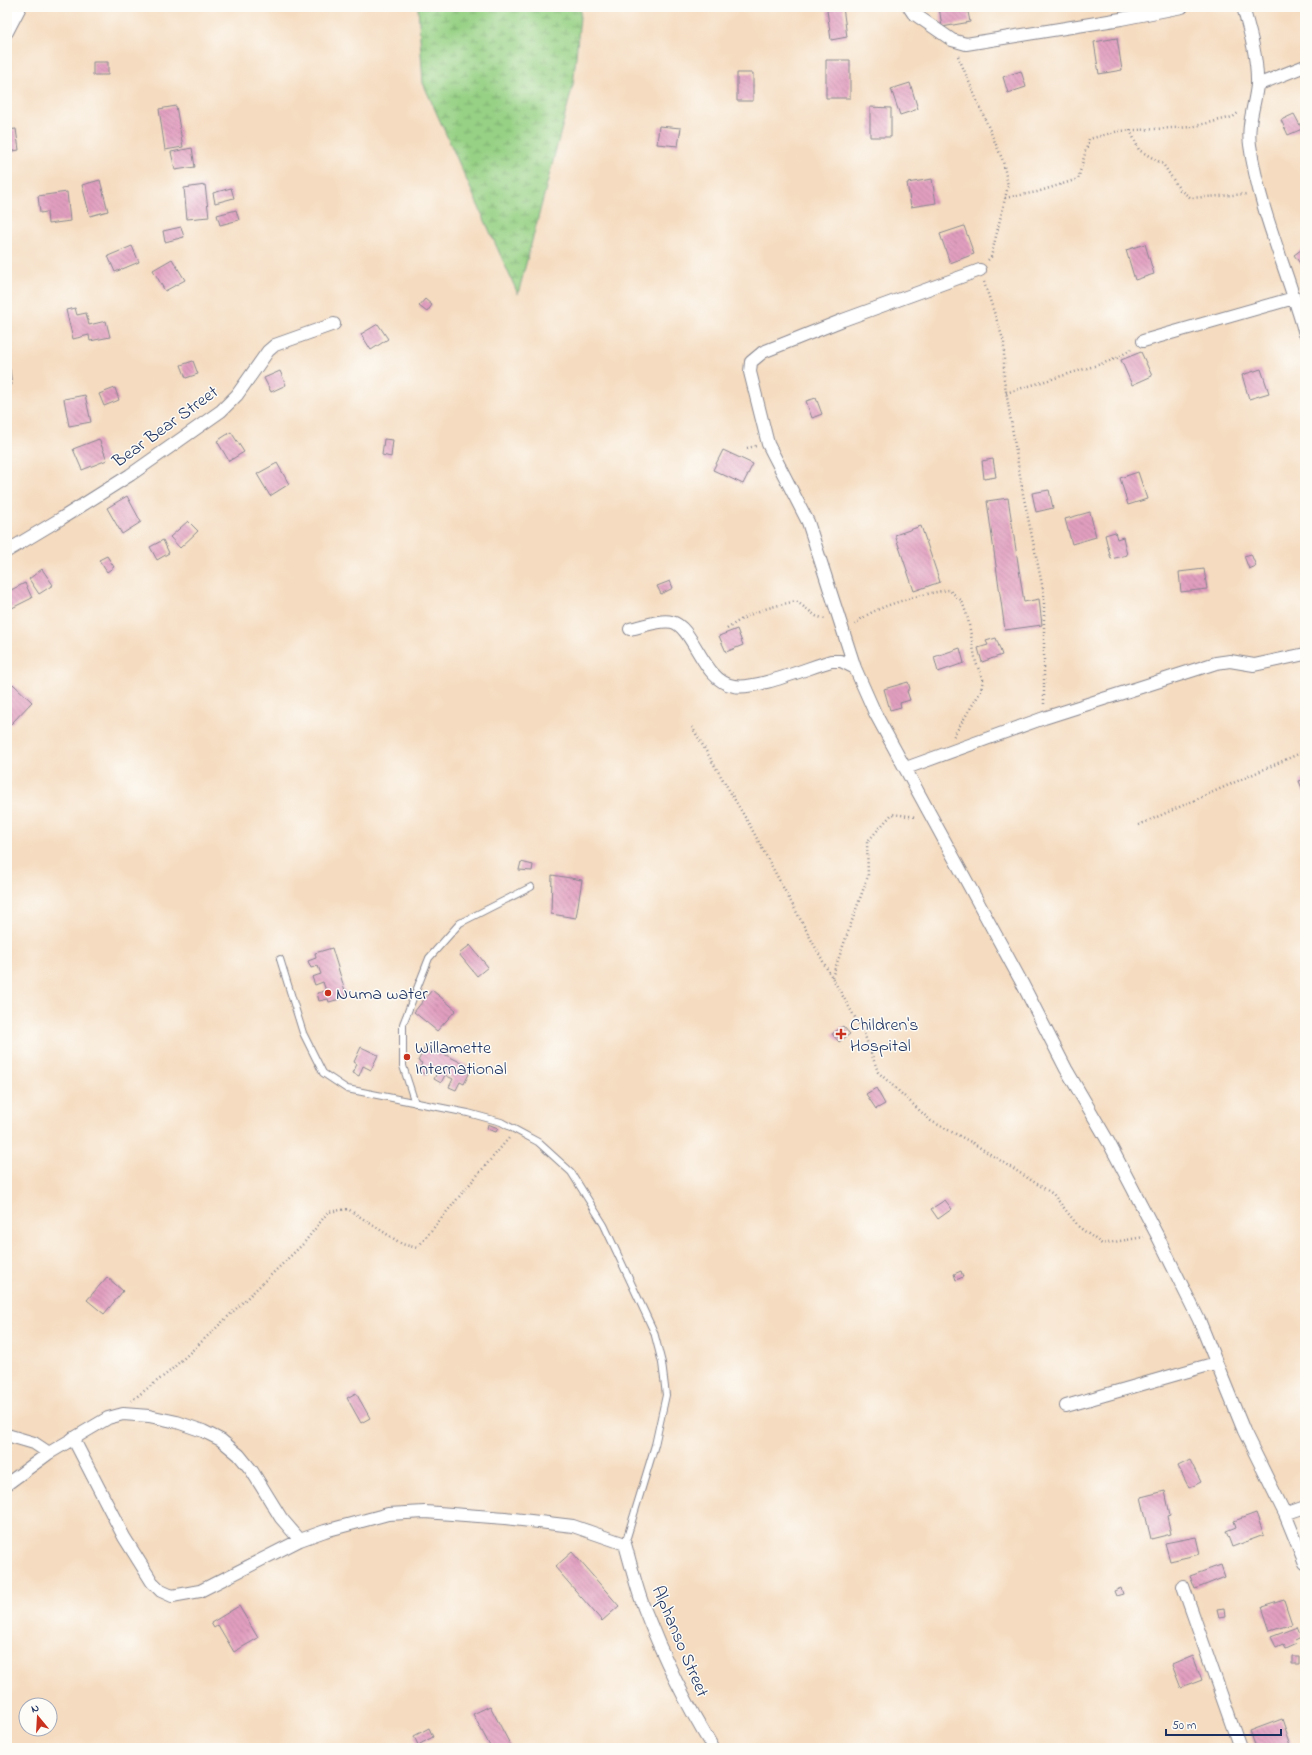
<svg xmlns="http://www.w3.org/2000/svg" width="1312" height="1755" font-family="'Indie Flower',sans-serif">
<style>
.wetland{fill:url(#wetland-marsh);stroke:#598072}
.building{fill:url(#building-back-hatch)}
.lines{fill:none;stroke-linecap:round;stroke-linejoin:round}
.lane-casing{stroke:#88868f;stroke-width:8}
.street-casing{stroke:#88868f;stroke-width:14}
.path{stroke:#88868f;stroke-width:2.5;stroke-dasharray:1 3;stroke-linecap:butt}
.lane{stroke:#fff;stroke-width:6}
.street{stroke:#fff;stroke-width:12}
.poi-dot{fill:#c8321e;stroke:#fdfcf7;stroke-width:1.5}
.labels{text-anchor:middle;stroke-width:3;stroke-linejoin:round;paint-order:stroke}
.street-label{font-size:18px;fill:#1b2f5e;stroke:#fdfcf7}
.poi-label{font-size:18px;fill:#1b2f5e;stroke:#fdfcf7;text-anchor:start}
</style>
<defs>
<pattern id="wetland-marsh" width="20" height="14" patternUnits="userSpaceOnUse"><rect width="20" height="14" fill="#97d185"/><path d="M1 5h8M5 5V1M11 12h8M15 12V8" fill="none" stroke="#7aaa70"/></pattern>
<pattern id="building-back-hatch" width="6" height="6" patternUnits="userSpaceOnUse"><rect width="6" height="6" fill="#e29fc0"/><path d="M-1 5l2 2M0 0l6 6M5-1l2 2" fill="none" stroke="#b6829f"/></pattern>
</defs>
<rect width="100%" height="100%" fill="#fdfcf7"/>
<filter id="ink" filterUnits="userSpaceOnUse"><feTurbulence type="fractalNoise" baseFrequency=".025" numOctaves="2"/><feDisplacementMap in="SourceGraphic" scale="8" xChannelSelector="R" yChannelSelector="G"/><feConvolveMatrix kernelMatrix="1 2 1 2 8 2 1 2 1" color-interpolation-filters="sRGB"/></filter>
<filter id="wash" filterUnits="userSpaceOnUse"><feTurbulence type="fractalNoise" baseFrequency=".012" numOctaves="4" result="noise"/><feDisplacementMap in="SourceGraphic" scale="16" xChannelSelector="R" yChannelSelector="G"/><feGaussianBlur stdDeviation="0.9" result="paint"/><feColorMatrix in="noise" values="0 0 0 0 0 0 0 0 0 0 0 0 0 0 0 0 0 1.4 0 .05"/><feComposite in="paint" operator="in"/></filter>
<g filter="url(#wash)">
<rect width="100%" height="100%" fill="#f5dcc0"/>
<path class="wetland" d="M418 7H581L573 85 518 294 423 83Z"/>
<g id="blocks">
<path class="building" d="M843 7 847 37 831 40 827 10Z
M939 7H967L970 22 942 27Z
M1117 38 1122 70 1099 74 1094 42Z
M826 60H850V98H826Z
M93 62H108V75H93Z
M1021 71 1026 87 1008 93 1003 77Z
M737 73H753V101H737Z
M910 83 918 109 900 115 891 89Z
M176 106 183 147 165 150 159 109Z
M870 107 891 108V137H870Z
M1294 114 1302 129 1288 135 1281 120Z
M659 126 681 128 678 146 657 144Z
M16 129 19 150 7 152V130Z
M192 148 195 167 175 170 171 152Z
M932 179 936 203 911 207 907 183Z
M100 180 108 211 90 216 82 185Z
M205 185 209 217 187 219 184 188Z
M231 188 234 198 215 203 213 193Z
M67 192 70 221 48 224 47 212 40 213 38 196Z
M236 210 239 220 220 225 217 215Z
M964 226 974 254 950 263 940 234Z
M181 227 184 237 165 242 163 231Z
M1145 244 1154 274 1135 280 1126 250Z
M132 246 139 262 115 272 108 256Z
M1305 247V270L1294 255Z
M172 259 185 280 165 291 153 270Z
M425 299 432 305 427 312 419 306Z
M75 308 77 315 86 313 89 325 106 321 110 337 90 341 89 335 73 339 66 310Z
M378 324 388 339 371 350 361 334Z
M1141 352 1152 376 1132 385 1121 360Z
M193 361 198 374 186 378 181 365Z
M7 369H10L12 385H7Z
M1261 369 1269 393 1249 399 1242 375Z
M280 371 286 385 271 392 264 378Z
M115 388 119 400 104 406 99 394Z
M85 395 91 422 69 426 64 399Z
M816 398 822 414 812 418 806 401Z
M231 432 244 452 229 461 217 441Z
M99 439 107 460 82 470 73 449Z
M384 439 393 440 391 457 382 455Z
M723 450 753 464 743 484 713 470Z
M993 459 996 477 984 479 982 461Z
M277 463 289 484 270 496 257 474Z
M1138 472 1147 499 1128 505 1120 478Z
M1049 490 1053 508 1036 512 1032 493Z
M127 496 141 522 122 534 107 508Z
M1008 498 1024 602 1039 599 1042 625 1005 630 987 501Z
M1090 512 1096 537 1072 544 1065 519Z
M188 521 198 531 180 548 170 537Z
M921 526 940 582 914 591 895 535Z
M1115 532 1117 539 1123 537 1127 555 1111 559 1105 535Z
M163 540 169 553 157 560 150 547Z
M1251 554 1256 566 1249 569 1244 556Z
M107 556 114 567 107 572 99 560Z
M42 569 53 585 39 594 29 579Z
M1204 569 1207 589 1181 592 1179 572Z
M670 581 673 588 661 594 657 586Z
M25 583 32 598 10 609 7 604V592Z
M737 629 743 645 726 652 719 636Z
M996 638 1002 655 982 662 978 648 988 645 986 641Z
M960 648 964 663 938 672 934 657Z
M908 682 910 689 907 691 910 700 900 703 901 707 890 710 884 689Z
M13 684 32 702 11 724 7 720V690Z
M1305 779V796L1299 781Z
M521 862 533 865 532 871 519 870Z
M552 875 582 880 576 918 551 914Z
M470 945 488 967 477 976 459 954Z
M332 948 347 997 329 1002 328 999 319 1001 317 993 326 991 323 982 315 985 312 977 321 974 318 966 311 968 308 961 316 958 315 953Z
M432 990 456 1010 437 1031 414 1012Z
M843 1026 850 1034 839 1042 832 1034Z
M426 1045 472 1068 464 1084 460 1082 456 1090 449 1087 453 1079 445 1075 441 1083 434 1079 438 1071 430 1067 426 1075 419 1071 422 1063 418 1061Z
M361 1047 378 1055 371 1070 363 1066 359 1076 353 1073 357 1064 354 1062Z
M876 1088 885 1104 876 1109 866 1094Z
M488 1124 498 1128 496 1132 487 1129Z
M945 1200 952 1209 938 1219 931 1209Z
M961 1271 963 1277 956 1280 954 1274Z
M107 1277 123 1291 104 1314 87 1300Z
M356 1393 370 1418 361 1423 347 1398Z
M1190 1460 1201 1482 1189 1488 1178 1466Z
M1165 1491 1170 1515 1167 1516 1171 1534 1151 1539 1141 1497Z
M1256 1513 1264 1535 1232 1547 1226 1531 1236 1527 1234 1521Z
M1196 1537 1200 1554 1170 1561 1165 1543Z
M572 1552 619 1606 602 1621 555 1567Z
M1221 1565 1225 1577 1195 1589 1190 1576Z
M1121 1588 1123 1594 1116 1596 1114 1591Z
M1284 1600 1292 1624 1270 1631 1262 1607Z
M239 1606 258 1638 234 1652 218 1625 214 1628 211 1623Z
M1224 1608 1225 1616 1219 1617 1217 1609Z
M1297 1627 1301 1637 1295 1640 1296 1643 1285 1648 1283 1644 1276 1647 1271 1637Z
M1193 1656 1202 1680 1181 1688 1172 1665Z
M1292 1656H1299V1664H1292Z
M490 1706 512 1748H491L473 1714Z
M1282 1719 1291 1745 1282 1748H1256L1250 1731Z
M429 1728 433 1737 418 1745 414 1736Z"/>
</g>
</g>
<g filter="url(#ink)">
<use href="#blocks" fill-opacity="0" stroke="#88868f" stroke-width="1"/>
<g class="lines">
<g class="lane-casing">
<path id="lane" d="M280 959 303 1033 323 1073 347 1089 468 1113 501 1122 538 1142 571 1172 604 1225 654 1332 662 1363 666 1395 655 1445 625 1544
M415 1103 403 1066V1024L429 958 460 923 531 887"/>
</g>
<g class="street-casing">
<path id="street" d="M909 7 913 13 952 40 966 44 1121 19 1182 7
M1243 7C1250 32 1258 59 1257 85 1255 105 1247 124 1250 145 1259 210 1288 271 1305 334
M7 32 20 7
M1257 85 1305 66
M980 270 843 320 763 352 751 362 750 372 768 444 808 522 855 668 875 713 1022 983 1066 1069 1109 1143 1157 1235 1199 1320 1244 1431 1285 1514 1305 1563
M1143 341 1294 298
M7 551 62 518 130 475 221 411 237 395 268 351 275 345 334 324
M630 629C642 627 659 619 672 622 694 627 703 682 734 686 756 690 807 668 831 661H841L855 668
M906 768 1044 718 1216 663 1230 661 1254 665 1305 654
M1066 1406 1216 1363
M7 1435 34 1443 49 1453
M73 1438 124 1537 152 1582 161 1591 172 1596 200 1591 300 1540 325 1531 388 1514 425 1512 505 1518 573 1526 625 1544C631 1565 636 1587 644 1608 663 1657 686 1704 713 1748
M7 1484 49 1453 108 1418 123 1414 149 1416 177 1422 203 1431 221 1440 239 1455 252 1471 281 1518 300 1540
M1285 1514 1305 1507
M1183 1586 1240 1748"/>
</g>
<path class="path" d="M958 56 1003 161 1008 186 991 257 988 260
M1130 130 1139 150 1163 164 1180 190 1191 198 1248 194
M1005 198 1037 192 1078 179 1089 139 1119 131 1191 127 1233 117 1238 113
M984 282 1004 342V379L1023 494 1044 594V705
M1006 393 1104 363 1117 358 1133 348
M747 448 756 446
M855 625C868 607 926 593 949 590L962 601 968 619 976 663 983 679 981 691 953 737
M727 629C751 611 767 608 796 601L816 616 825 619
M692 727 749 824 826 967 864 1033 878 1072 931 1121 971 1142 1053 1194 1079 1227 1102 1244 1144 1237
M1139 825 1305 751
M832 977 868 876 867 842 892 814 917 817
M131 1401 169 1372 212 1332 304 1243 328 1212 348 1209 402 1244 417 1248 463 1192 509 1138"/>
<use href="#lane" class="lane"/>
<use href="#street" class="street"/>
</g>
</g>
<g class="poi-dot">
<circle cx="328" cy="993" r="4"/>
<path d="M839 1028h4v4h4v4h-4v4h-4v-4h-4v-4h4z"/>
<circle cx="407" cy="1057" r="4"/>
</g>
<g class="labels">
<g class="street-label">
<text transform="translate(165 426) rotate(-36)" y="6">Bear Bear Street</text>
<text transform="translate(681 1641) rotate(67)" y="6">Alphanso Street</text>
</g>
<g class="poi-label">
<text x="336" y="999">Numa water</text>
<text x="850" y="1030">Children's<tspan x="850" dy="21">Hospital</tspan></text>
<text x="415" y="1053">Willamette<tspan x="415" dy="21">International</tspan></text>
</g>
</g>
<rect width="1312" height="1755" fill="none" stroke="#fdfcf7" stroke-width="24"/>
<g transform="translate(38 1717) rotate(342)"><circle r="19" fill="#fdfcf7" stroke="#a3aaba"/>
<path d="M0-3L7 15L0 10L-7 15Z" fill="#c8321e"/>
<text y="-6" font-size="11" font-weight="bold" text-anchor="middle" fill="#1b2f5e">N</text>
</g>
<path d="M1166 1729v6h115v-6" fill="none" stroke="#1b2f5e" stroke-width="2"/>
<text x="1172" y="1729" font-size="12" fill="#1b2f5e" stroke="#fdfcf7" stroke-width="3" paint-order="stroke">50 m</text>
</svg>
